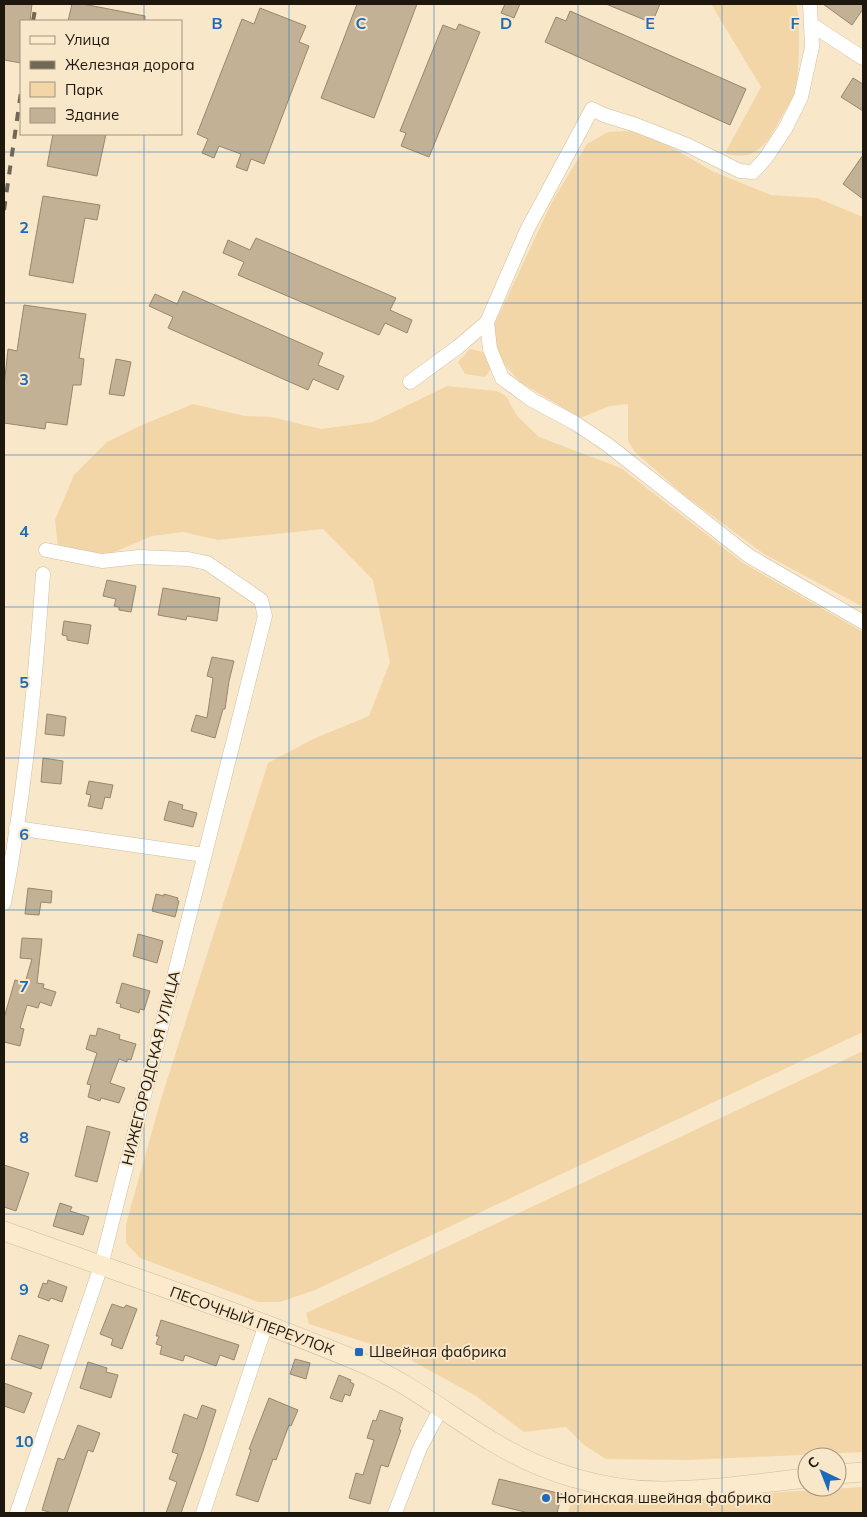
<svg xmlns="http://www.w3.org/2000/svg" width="867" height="1517" font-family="Mulish,sans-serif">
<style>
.green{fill:#f3d6a7}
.building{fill:#c3b196;stroke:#98876d}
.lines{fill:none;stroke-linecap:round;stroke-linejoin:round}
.street-casing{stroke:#cebda1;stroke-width:15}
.secondary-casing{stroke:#cebda1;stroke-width:20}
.street{stroke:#fff;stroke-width:14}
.secondary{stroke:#fbeacc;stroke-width:19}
.rail{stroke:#716755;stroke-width:4;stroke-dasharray:9 9;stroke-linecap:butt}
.grid{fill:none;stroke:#1c6ab9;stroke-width:1;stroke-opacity:0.55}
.poi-dot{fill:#1c6ab9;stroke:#f9e7ca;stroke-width:2}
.labels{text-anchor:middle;stroke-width:4;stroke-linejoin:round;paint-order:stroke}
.street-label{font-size:15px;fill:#1d170d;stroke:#f9e7ca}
.poi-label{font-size:15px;fill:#1d170d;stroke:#f9e7ca;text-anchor:start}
.grid-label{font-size:16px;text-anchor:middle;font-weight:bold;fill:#1c6ab9;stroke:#f9e7ca;stroke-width:4;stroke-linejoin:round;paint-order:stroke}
</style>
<rect width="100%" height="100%" fill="#f9e7ca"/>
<path class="green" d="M711 4H796C801 16 799 79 795 92 793 100 786 108 782 116 769 140 757 164 725 153L761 87Z
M629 131 661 141 712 171 771 195 817 198 863 217V607L764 554 684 495 635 452 628 441V404L610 406 580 418 520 382 504 364 494 344 495 323 552 202 587 144 608 132Z
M470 349 483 352 492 367 485 377 465 374 458 362Z
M447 386 497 391 506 396 517 416 539 437 621 468 743 563 863 632V1032L315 1290 280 1302H258L140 1258 126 1243V1224L161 1099 268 763 313 739 369 716 390 662 373 580 323 529 218 540 183 532 152 536 110 554 85 555 58 547 55 520 74 475 107 442 142 425 193 404 245 416 272 417 321 429 373 422Z
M863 1051V1452L689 1460 606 1459 584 1445 566 1427 524 1432 476 1396 398 1353 309 1324 306 1313Z
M863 1487V1513H568L570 1506 589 1494 671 1499Z"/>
<path class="building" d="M4 4H32L30 21H21V63L4 60Z
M72 4H83L145 16V21H68Z
M357 4H417L374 118 321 98Z
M505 4H520L514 18 501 13Z
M606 4H660L652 23Z
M823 4H863V9L852 25Z
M260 8 306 26 299 42 309 46 264 164 251 159 247 171 236 167 241 154 219 146 214 158 202 153 208 139 197 134 242 19 254 24Z
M570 11 746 89 730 125 545 42 556 17 566 21Z
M459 24 480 32 429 157 401 146 406 133 400 131 443 25 456 30Z
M853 78 863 84V111L841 97Z
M53 134H106L97 176 47 166Z
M863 155V199L843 184Z
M43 196 100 205 97 220 85 218 73 283 29 275Z
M256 238 396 298 390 310 412 320 407 333 385 323 379 335 238 275 244 262 223 253 228 240 250 250Z
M183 291 323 353 318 365 344 376 338 390 313 379 308 390 168 328 173 317 149 306 155 294 177 304Z
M24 305 86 314 79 358 84 359 81 385H73L67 425 46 422 45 429 4 423V386L8 349 17 351Z
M116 359 131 362 124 396 109 394Z
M107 580 136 586 131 612 119 610V607L114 606 116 599 103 596Z
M163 588 220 598 217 621 187 616 186 620 158 615Z
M64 621 91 625 88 644 67 640V636L62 635Z
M212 657 234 661 229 681 225 709H223L215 738 191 731 196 715 207 718 213 678 207 676Z
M47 714 66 717 64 736 45 734Z
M43 758 63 761 61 784 41 782Z
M89 781 113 785 110 798 105 797 102 809 88 806 91 795 86 794Z
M169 801 183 805 182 809 197 813 193 827 164 820Z
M28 888 52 891 51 903 41 902 39 915 25 914Z
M156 894 164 896V894L178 898 177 900 179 901 175 917 152 911Z
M138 934 163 941 157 963 133 956Z
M22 938 42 939 37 983 44 984 43 988 56 992 51 1006 40 1002 38 1008 27 1005 20 1028 24 1029 20 1046 4 1042V1018L15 980 25 983 32 959 20 958Z
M122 983 150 991 144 1010 140 1009 139 1013 120 1007 121 1004 116 1003Z
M98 1028 120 1035 119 1039 136 1044 131 1060 127 1059V1062L119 1059 110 1083 125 1088 119 1103 101 1098 100 1101 88 1097 91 1085 87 1084 97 1053 86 1049 90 1035 96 1036Z
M87 1126 110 1132 97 1182 75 1176Z
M4 1165 29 1173 16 1211 4 1207Z
M60 1203 72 1207 70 1211 89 1217 83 1235 53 1226Z
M48 1280 67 1287 62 1302 51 1298 49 1301 38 1297 43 1283 47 1284Z
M112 1304 124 1308 126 1305 137 1309 122 1349 111 1345 113 1339 100 1334Z
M161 1320 239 1345 234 1360 220 1355 216 1366 185 1355 183 1361 160 1354 162 1346 156 1344 159 1336H156Z
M19 1335 49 1345 41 1369 11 1359Z
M295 1359 310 1363 306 1379 290 1374Z
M88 1362 107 1368 106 1372 118 1375 111 1398 80 1388Z
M339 1375 351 1380 350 1382 354 1384 350 1396 345 1394 342 1402 330 1398Z
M4 1383 32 1393 24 1413 4 1406Z
M269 1398 298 1410 291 1426 289 1425 276 1460 273 1459 258 1502 236 1495 251 1450 249 1449Z
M202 1405 216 1410 203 1451 181 1513H166L177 1482 169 1479 178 1454 172 1452 184 1414 197 1419Z
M380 1410 403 1418 399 1430H401L388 1467 381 1465 370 1504 349 1498 356 1473 363 1475 374 1440 367 1438 373 1420 376 1421Z
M78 1425 100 1433 93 1452 88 1450 67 1513H52L42 1510 58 1458 64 1460Z
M499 1479 562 1494 557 1513H529L492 1504Z"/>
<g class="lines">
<g class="street-casing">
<path id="street" d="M812 25 863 58
M487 322 490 349 502 378 532 400 575 423 608 445 749 556 863 622
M410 382 458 347 487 322 527 230 592 109 604 115 636 125 687 145 740 171 753 172 765 159 785 129 801 97 812 47 810 4
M16 828 204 855
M4 903C25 794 35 684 43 574
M17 1513 101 1266 265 616 261 600 207 563 188 559 139 557 102 561 46 550
M203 1513 266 1324
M395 1513 420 1448 441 1408"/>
</g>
<g class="secondary-casing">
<path id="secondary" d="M4 1231C123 1274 243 1313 360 1362 408 1382 448 1415 493 1442 542 1472 603 1491 661 1491 710 1491 759 1483 807 1478
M837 1474 863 1472"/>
</g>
<use href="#street" class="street"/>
<use href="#secondary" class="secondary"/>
<path class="rail" d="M33 21 36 4
M4 210 21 92"/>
</g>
<path class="grid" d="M144 4V21M289 4V1513M434 4V1513M578 4V1513M722 4V1513M144 134V1513M4 152H863M4 303H863M4 455H863M4 607H863M4 758H863M4 910H863M4 1062H863M4 1214H863M4 1365H863"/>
<g class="poi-dot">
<rect x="354" y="1347" width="10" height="10" rx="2.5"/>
<circle cx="546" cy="1498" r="5"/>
</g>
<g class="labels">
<g class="street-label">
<text transform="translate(151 1068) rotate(-76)" y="5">НИЖЕГОРОДСКАЯ УЛИЦА</text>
<text transform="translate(252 1321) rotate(20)" y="5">ПЕСОЧНЫЙ ПЕРЕУЛОК</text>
</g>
<g class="poi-label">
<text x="369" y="1357">Швейная фабрика</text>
<text x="556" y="1503">Ногинская швейная фабрика</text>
</g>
</g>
<g class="grid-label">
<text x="217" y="29">B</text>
<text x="361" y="29">C</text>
<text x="506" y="29">D</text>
<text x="650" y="29">E</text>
<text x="795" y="29">F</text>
<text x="24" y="233">2</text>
<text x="24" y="385">3</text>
<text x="24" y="537">4</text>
<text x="24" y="688">5</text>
<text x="24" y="840">6</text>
<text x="24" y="992">7</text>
<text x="24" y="1143">8</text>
<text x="24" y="1295">9</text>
<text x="24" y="1447">10</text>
</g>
<rect width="867" height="1517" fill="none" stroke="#1d170d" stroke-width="10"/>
<rect x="20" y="20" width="162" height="115" fill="#f9e7ca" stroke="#a1947e"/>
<rect x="30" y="36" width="25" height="8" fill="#fbeacc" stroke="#a1947e"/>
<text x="65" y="45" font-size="15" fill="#1d170d">Улица</text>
<rect x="30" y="61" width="25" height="8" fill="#716755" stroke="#a1947e"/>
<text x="65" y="70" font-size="15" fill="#1d170d">Железная дорога</text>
<rect x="30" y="82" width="25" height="15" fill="#f3d6a7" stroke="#a1947e"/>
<text x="65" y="95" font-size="15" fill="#1d170d">Парк</text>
<rect x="30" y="108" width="25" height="15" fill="#c3b196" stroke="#a1947e"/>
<text x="65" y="120" font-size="15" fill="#1d170d">Здание</text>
<g transform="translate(822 1472) rotate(317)"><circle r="24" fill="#f9e7ca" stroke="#a1947e"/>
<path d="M0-4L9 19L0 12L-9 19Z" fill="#1c6ab9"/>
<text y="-8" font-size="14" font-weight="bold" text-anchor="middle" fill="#1d170d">С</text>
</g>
</svg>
